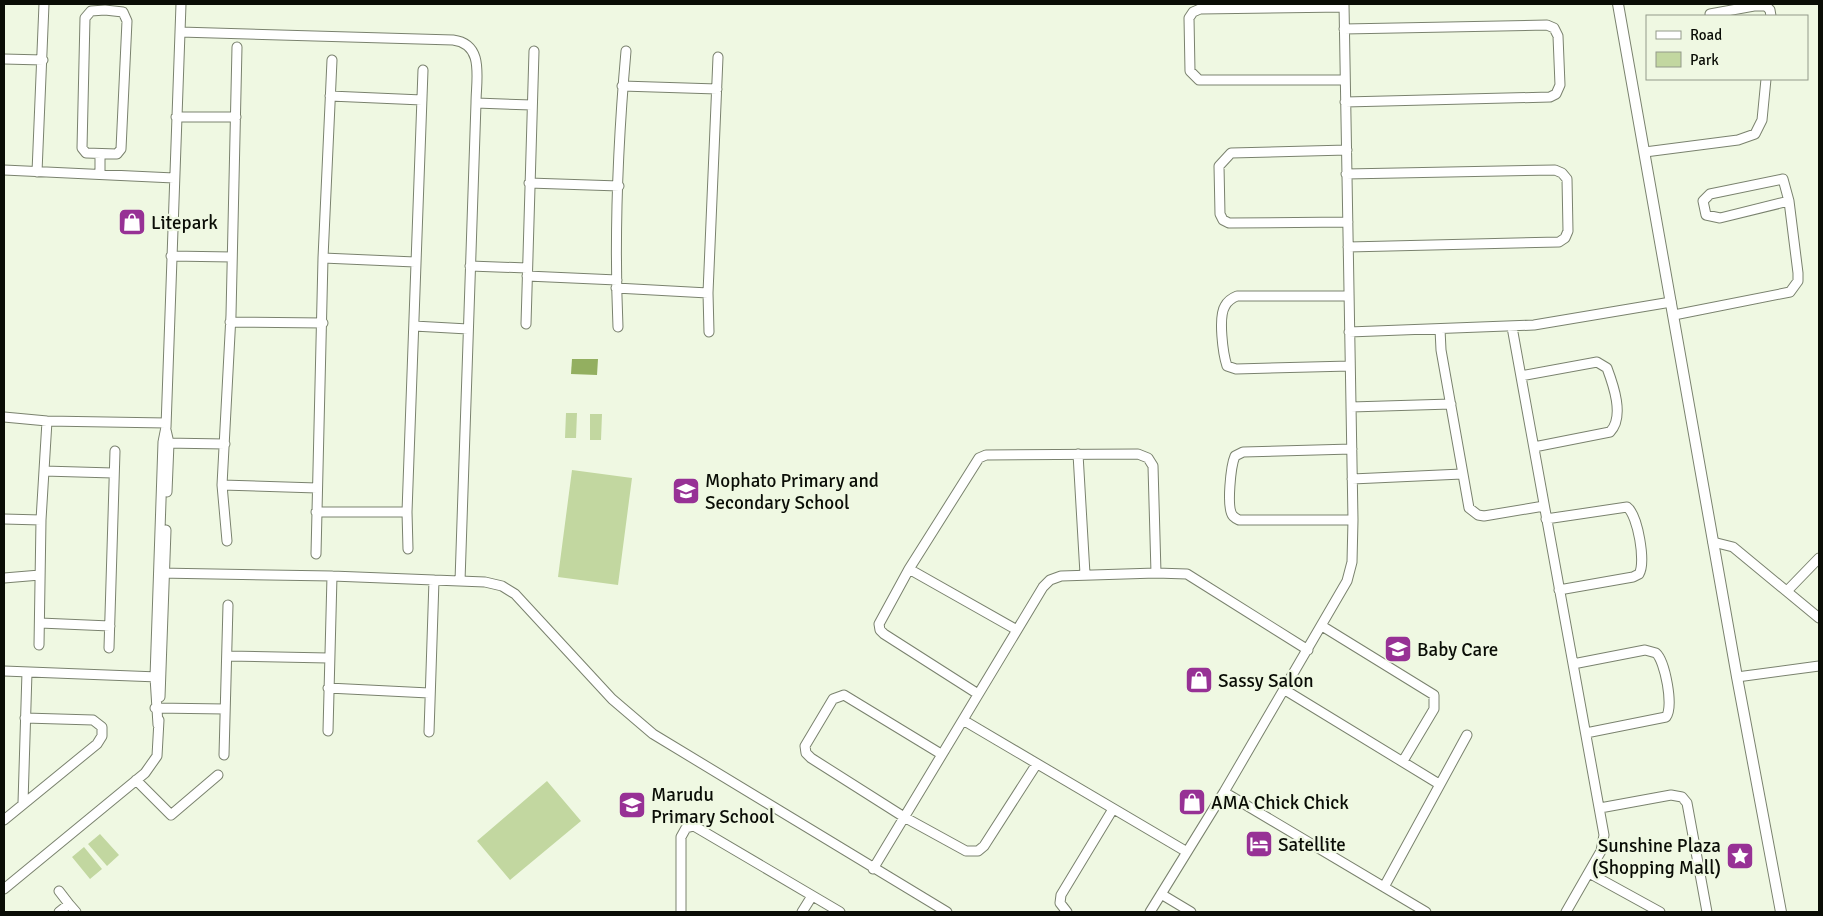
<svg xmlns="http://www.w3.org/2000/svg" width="1823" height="916" font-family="Signika,sans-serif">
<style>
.green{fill:#c2d7a0}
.water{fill:#93af60}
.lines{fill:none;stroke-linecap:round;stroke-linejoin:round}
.minor-casing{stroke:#7a826e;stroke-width:11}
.tertiary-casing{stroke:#7a826e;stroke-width:12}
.minor{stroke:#fff;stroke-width:9}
.tertiary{stroke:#fff;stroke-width:10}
.labels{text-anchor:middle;stroke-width:4.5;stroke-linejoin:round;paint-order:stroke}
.poi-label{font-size:19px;fill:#0a0d06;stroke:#eff8e2;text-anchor:start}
</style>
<rect width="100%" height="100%" fill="#eff8e2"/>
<path class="green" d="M566 413H577L576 438H565Z
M590 414H602L601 440H590Z
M572 470 632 478 618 585 558 577Z
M547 781 581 821 510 880 477 841Z
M100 834 119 855 107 866 88 844Z
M84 847 102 869 90 879 72 857Z"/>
<path class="water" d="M572 359H598L597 375 571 374Z"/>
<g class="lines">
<g class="minor-casing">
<path id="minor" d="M1344 7 1200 9 1193 12 1189 18 1190 71 1199 80H1345
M105 10 123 12 127 21 121 149 117 154 86 153 82 148 85 18 91 11Z
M1710 14 1754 6H1766L1770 10 1771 16
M1344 29 1547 25 1554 28 1558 36 1560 85 1556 94 1550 97 1345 102
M180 32 453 40C485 44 476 79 476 103L460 581
M4 59 43 60
M622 86 717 89
M330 96 422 100
M476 103 532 105
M176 117H236
M1347 150 1231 153 1219 166 1220 214 1223 220 1229 223 1348 222
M1645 152 1738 140 1755 134 1762 120 1766 79
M4 170 174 178
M37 172 44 4
M100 174V155
M1346 174 1555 170 1562 173 1567 179 1568 231 1565 238 1559 242 1348 247
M529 183 619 186
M171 256 232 257
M323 258 415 262
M470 266 527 268
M527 276 617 280
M616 288 708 293
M1348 296H1237C1232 298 1228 300 1225 306 1218 317 1223 354 1227 366L1236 369 1350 366
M1674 315 1790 292 1798 281V273L1789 201 1783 179 1710 194 1703 201 1706 215 1720 218 1789 201
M230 322 323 323
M526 324 534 51
M414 326 468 329
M618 327C614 237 618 141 626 51
M1512 327 1604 835 1601 851 1566 912
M1440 329 1441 350 1469 508 1478 515 1484 516 1544 506
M709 332 708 293 718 57
M1349 332 1534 325 1671 302
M1521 376 1597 362 1607 368C1613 384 1625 417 1610 432L1534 447
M1351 407 1451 404
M4 417 47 421 166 423
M166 430 169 443 167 492
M165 443 225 444
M1352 449 1243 452 1235 456C1231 465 1226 508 1233 516 1234 517 1237 519 1239 520H1353
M1078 454 1085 574
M44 471 113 473
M1352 479 1462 474
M222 485 317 488
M316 512H407
M4 519 41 520
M1546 519 1627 507C1638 515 1646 563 1639 574L1633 577 1559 590
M227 541 222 485 231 315 237 47
M1713 542 1733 547 1819 618
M408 549 407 512 423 70
M316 554 323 258 332 60
M909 569 1017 630
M159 573 332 576 485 582 502 586 515 594 612 699 653 734 947 912
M4 578 40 575
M1787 591 1819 558
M40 623 110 626
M1322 626 1434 695V709L1403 761
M39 645 41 520 47 421
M109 648 115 451
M227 656 328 658
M1573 664 1645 650 1656 653C1665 661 1674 707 1666 717L1586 733
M4 671 158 677
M1737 677 1819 666
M328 688 429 693
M1285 690 1439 784
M978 694 884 634 880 630 879 624 909 569 979 458 986 455 1138 454 1148 458 1153 466 1156 573
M160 697 166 530
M155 708 225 709
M963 720 1187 852
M158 725 155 677 163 442 166 427 181 4
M328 731 332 576
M429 732 434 580
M941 754 844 695 833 699 805 746 806 753 811 758 904 817 966 851H978L984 846 1036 765
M224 755 228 605
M136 780 171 815 218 775
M1224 792 1426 912
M23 803 27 672
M1600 808 1671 795 1682 797 1687 803 1707 912
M4 820 97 744 102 736V727L93 720 25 718
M873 869 1043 587 1050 580 1061 576 1156 573 1187 574 1308 650
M1589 873 1660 912
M1384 887 1467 735
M4 889 145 773 157 756 159 720
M59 891 69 904
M1161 894 1191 912
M59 912 69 904 76 912
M681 912V837L686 828 694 826 840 912
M802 912 812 896
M1067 912 1060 903 1061 895 1113 809
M1150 912 1224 792 1347 581 1352 562 1353 520 1344 4"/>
</g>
<g class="tertiary-casing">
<path id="tertiary" d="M1618 4 1737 677 1781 912"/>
</g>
<use href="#minor" class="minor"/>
<use href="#tertiary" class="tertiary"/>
</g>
<defs>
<g id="shop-square" transform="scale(1.4375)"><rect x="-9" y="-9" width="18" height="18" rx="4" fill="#973195" stroke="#eff8e2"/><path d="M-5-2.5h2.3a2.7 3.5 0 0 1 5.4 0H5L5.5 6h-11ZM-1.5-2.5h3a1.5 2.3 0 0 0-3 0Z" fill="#fff"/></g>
<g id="school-square" transform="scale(1.4375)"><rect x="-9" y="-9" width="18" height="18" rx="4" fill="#973195" stroke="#eff8e2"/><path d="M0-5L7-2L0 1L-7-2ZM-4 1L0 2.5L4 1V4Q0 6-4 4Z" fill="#fff"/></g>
<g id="hotel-square" transform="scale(1.4375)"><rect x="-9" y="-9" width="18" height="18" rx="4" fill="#973195" stroke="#eff8e2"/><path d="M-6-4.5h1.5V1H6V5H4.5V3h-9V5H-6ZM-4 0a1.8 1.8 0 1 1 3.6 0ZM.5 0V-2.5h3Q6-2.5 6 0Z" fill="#fff"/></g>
<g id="sight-square" transform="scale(1.4375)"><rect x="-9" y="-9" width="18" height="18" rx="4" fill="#973195" stroke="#eff8e2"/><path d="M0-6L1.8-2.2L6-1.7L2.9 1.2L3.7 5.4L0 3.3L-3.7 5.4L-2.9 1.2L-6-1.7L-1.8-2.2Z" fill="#fff"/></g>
</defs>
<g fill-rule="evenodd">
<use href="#shop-square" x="132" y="222"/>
<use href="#school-square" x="686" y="491"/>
<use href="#school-square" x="1398" y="649"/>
<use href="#shop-square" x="1199" y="680"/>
<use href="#shop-square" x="1192" y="802"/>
<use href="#school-square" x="632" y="805"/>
<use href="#hotel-square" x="1259" y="844"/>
<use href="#sight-square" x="1740" y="856"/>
</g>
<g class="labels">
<g class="poi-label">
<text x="151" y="229">Litepark</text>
<text x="705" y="487">Mophato Primary and<tspan x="705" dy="22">Secondary School</tspan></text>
<text x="1417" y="656">Baby Care</text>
<text x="1218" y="687">Sassy Salon</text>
<text x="651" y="801">Marudu<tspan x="651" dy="22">Primary School</tspan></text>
<text x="1211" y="809">AMA Chick Chick</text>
<text x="1278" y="851">Satellite</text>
<text x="1721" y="852" text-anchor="end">Sunshine Plaza<tspan x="1721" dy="22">(Shopping Mall)</tspan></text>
</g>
</g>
<rect width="1823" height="916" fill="none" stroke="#0a0d06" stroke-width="10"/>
<rect x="1646" y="15" width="162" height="65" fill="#eff8e2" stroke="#939a8a"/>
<rect x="1656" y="31" width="25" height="8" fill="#ffffff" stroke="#939a8a"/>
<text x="1690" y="40" font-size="15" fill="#0a0d06">Road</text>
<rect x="1656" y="52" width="25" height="15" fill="#c2d7a0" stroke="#939a8a"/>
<text x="1690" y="65" font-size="15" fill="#0a0d06">Park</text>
</svg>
